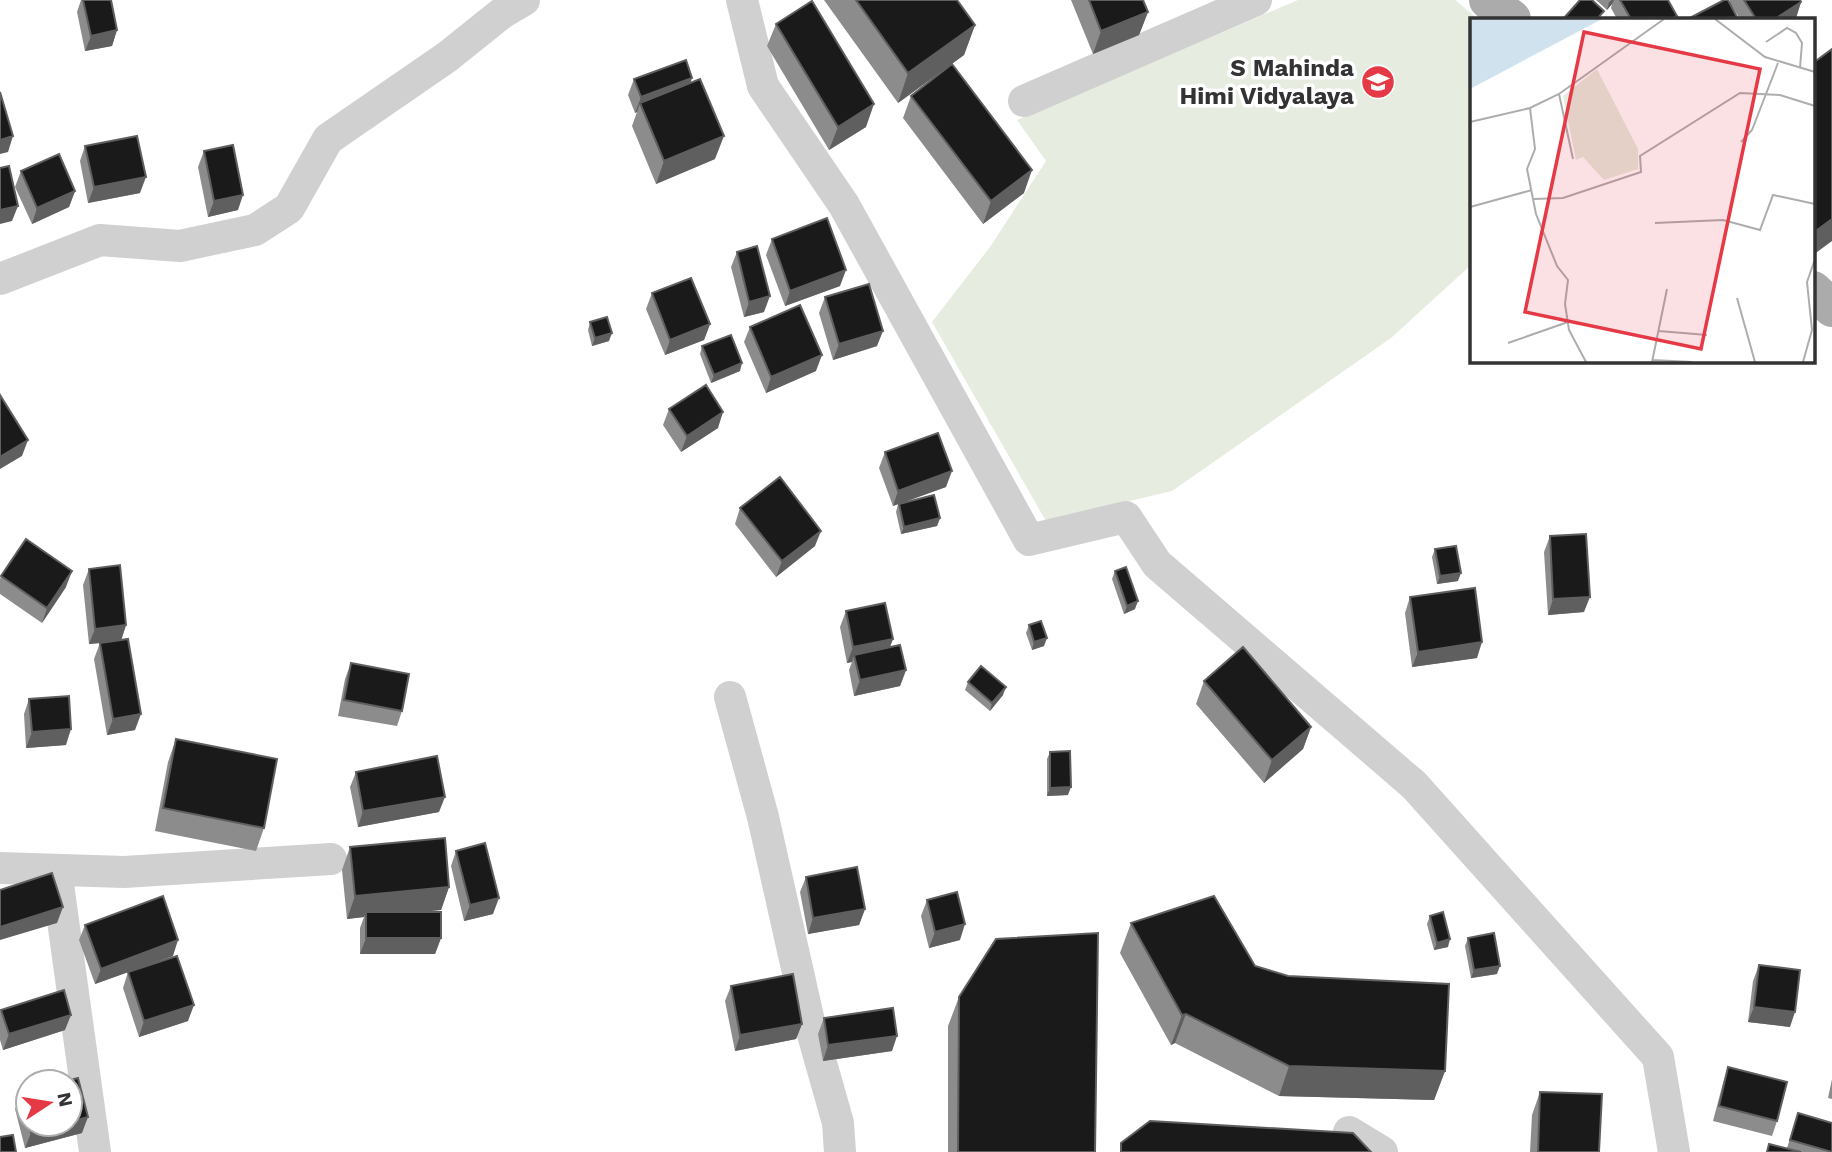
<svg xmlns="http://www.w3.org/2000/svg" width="1832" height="1152" font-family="'Work Sans',sans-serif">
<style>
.green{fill:#e6ecdf}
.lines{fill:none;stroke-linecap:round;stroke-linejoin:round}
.minor{stroke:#d0d0d0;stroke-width:32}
.primary{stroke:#ababab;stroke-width:38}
.wall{fill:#8c8c8c}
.shaded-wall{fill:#5f5f5f}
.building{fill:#1a1a1a;stroke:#5f5f5f;stroke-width:2}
.labels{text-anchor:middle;stroke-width:7;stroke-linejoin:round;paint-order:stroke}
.poi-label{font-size:24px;font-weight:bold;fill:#333;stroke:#fff;text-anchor:end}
.inset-road{fill:none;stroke:#adadad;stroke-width:2}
.view{fill:#e63946;fill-opacity:0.15;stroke:#e63946;stroke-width:3.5}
.inset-edge{fill:none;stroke:#333;stroke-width:3.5}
</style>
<rect width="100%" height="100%" fill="#fff"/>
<path class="green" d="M1298 0H1455L1478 19H1472L1471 265 1391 338 1172 491 1046 521 932 322 990 247 1046 161 1017 120Z"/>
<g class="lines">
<path class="minor" d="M742 0 763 86 844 205 1029 540 1126 517 1157 564 1414 785 1658 1057 1674 1152
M1024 101 1256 0
M0 279 100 240 180 246 255 230 289 208 328 139 447 57 502 13 524 0
M730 697 763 817 808 1017 838 1123 840 1152
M0 868 124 872 331 859
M56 870 95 1152
M1349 1132 1382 1152"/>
<path class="primary" d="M1488 0 1512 19
M1813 290 1832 308"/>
</g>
<path class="wall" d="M81 0H111L117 30 112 46 85 51 77 12Z
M824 0H957L975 25 964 55 898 103Z
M1071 0H1143L1148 12 1139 35 1093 54Z
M1596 0H1668L1675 19H1617L1611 8 1612 4 1607 10Z
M1730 0H1800L1801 2 1796 18 1794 19H1740L1729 2Z
M776 24 866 127 829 150 767 46Z
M634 79 691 82 715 159 656 184 632 126 637 112 635 113 628 95Z
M911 96 1024 193 983 224 903 118Z
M85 146 140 193 88 203 80 161Z
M204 151 238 210 208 217 198 167Z
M21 171 75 191 69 207 32 224 15 187Z
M772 239 840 286 785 306 766 255Z
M737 252 764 312 744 317 731 267Z
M652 293 710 324 704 340 665 355 646 309Z
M825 297 877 346 833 360 819 313Z
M590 322 609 341 592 346 588 330Z
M750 327 816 371 766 393 744 342Z
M702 346 740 371 711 383 700 354Z
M669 409 718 428 681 452 663 425Z
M885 452 946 487 902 503 940 518 937 526 901 534 896 512 898 504 893 506 879 468Z
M740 508 815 546 776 577 735 524Z
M1550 536 1584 612 1548 615 1544 552Z
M1435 549 1458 581 1437 584 1432 557Z
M89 569 126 625 121 640 135 730 107 735 94 659 100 643 89 644 83 585Z
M1115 571 1135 609 1124 614 1112 579Z
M1 576 66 587 42 623 0 594V579Z
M1410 597 1477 658 1412 667 1405 613Z
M846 611 893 639 890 647 906 670 900 686 854 696 849 670 852 662 847 663 840 627Z
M1029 625 1044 646 1032 650 1026 633Z
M351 663 402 711 397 726 338 716 345 679Z
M1204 681 1311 727 1303 749 1264 783 1196 704Z
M968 682 1003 695 990 711 965 690Z
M29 699 66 745 26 748 24 714Z
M176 739 264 828 256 851 155 831 168 762Z
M1050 752 1068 795 1047 796V759Z
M356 772 439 812 358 827 350 787Z
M350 847 449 887 441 910 418 912 441 938 435 954H360V928L364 917 347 919 342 870Z
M456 851 493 914 464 921 451 866Z
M806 877 865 909 859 925 808 934 800 892Z
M927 900 960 940 929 948 921 916Z
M1430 916 1448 947 1434 950 1427 924Z
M1131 923 1255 966 1445 1071 1434 1100 1279 1096 1175 1043 1171 1045 1120 953Z
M85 925 173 956 95 984 79 940Z
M1468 938 1497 974 1471 978 1465 946Z
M1759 965 1790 1027 1748 1022 1753 981Z
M128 972 188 1021 139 1037 123 988Z
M731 986 802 1024 796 1039 735 1051 725 1001Z
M959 997 1095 1152H948V1026Z
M1 1010 65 1030 3 1050 0 1040V1012Z
M824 1018 892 1051 823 1061 818 1034Z
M1728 1067 1777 1121 1772 1136 1713 1121 1723 1083Z
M1832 1079V1099L1828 1098Z
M28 1091V1124H70L82 1133 25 1148 15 1109 21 1093Z
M1540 1092 1599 1152H1530L1532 1115Z
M1798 1113 1832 1152H1766L1769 1144 1787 1148Z"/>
<path class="shaded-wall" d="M1612 0H1614L1612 4 1607 10 1609 2Z
M1801 2 1796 18 1794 19H1775Z
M1148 12 1139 35 1093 54 1101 31Z
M975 25 964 55 898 103 908 73Z
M117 30 112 46 85 51 91 36Z
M692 78 687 94 640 103 637 112 635 113 641 97Z
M874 104 866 127 829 150 838 127Z
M13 136 8 152 0 154V140Z
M724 136 715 159 656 184 664 161Z
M1032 170 1024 193 983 224 991 201Z
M146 177 140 193 88 203 94 187Z
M75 191 69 207 32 224 37 208Z
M243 195 238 210 208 217 214 201Z
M18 206 12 221 0 224V210Z
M1832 219V241L1813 255V233Z
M846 270 840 286 785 306 790 291Z
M770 296 764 312 744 317 749 302Z
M710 324 704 340 665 355 670 340Z
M883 331 877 346 833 360 839 344Z
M612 333 609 341 592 346 595 338Z
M822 355 816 371 766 393 771 377Z
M742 363 740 371 711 383 714 375Z
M723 412 718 428 681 452 687 436Z
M28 440 22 456 0 469V457Z
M952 471 946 487 893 506 898 491Z
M940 518 937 526 901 534 904 527Z
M821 531 815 546 776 577 782 561Z
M72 571 66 587 42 623 47 608Z
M1461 573 1458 581 1437 584 1440 576Z
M1590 597 1584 612 1548 615 1553 599Z
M1138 601 1135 609 1124 614 1127 606Z
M126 625 121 641 89 644 95 629Z
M1047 638 1044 646 1032 650 1034 642Z
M893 639 887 654 854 655 852 662 847 663 853 647Z
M1482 642 1477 658 1412 667 1418 652Z
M906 670 900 686 854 696 860 680Z
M1006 687 1003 695 990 711 992 703Z
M141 714 135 730 107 735 113 719Z
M1311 727 1303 749 1264 783 1272 760Z
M71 729 66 745 26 748 32 732Z
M1071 787 1068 795 1047 796 1050 788Z
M445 797 439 812 358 827 363 811Z
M449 887 441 910 366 917V912L364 917 347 919 355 896Z
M499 898 493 914 464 921 470 905Z
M63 907 57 923 0 940V927Z
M865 909 859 925 808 934 813 918Z
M965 924 960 940 929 948 935 932Z
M366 938H441L435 954H360Z
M1450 939 1448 947 1434 950 1437 943Z
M178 940 173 956 95 984 101 969Z
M1500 966 1497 974 1471 978 1474 970Z
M194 1005 188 1021 139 1037 144 1021Z
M1754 1007 1795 1012 1790 1027 1748 1022Z
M1186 1014 1175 1043 1171 1045 1182 1015Z
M71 1015 65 1030 3 1050 9 1034Z
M802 1024 796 1039 735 1051 740 1035Z
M897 1036 892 1051 823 1061 828 1045Z
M1289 1066 1445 1071 1434 1100 1279 1096Z
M88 1117 82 1133 25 1148 31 1133 62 1124H70V1122Z"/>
<path class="building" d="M83 0H111L117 30 91 36Z
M856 0H957L975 25 908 73Z
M1089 0H1143L1148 12 1101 31Z
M1580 0H1592L1604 11 1597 19H1563Z
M1620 0H1668L1677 16 1671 19H1631Z
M1724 0H1728L1738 19H1688Z
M1744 0H1800L1801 2 1775 19H1756Z
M812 1 874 104 838 127 776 24Z
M1832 49V219L1813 233V63Z
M686 60 692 78 641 97 634 79Z
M952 64 1032 170 991 201 911 96Z
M700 79 724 136 664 161 640 103Z
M0 92 13 136 0 140Z
M137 136 146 177 94 187 85 146Z
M233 145 243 195 214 201 204 151Z
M59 154 75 191 37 208 21 171Z
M9 166 18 206 0 210V168Z
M827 218 846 270 790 291 772 239Z
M757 246 770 296 749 302 737 252Z
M691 278 710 324 670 340 652 293Z
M869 284 883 331 839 344 825 297Z
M800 305 822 355 771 377 750 327Z
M607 317 612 333 595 338 590 322Z
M731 335 742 363 714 375 702 346Z
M706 385 723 412 687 436 669 409Z
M0 395 28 440 0 457Z
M938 433 952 471 898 491 885 452Z
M780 477 821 531 782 561 740 508Z
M934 495 940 518 904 527 899 504Z
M1586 534 1590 597 1553 599 1550 536Z
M26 539 72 571 47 608 1 576Z
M1456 546 1461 573 1440 576 1435 549Z
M120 565 126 625 95 629 89 569Z
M1126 567 1138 601 1127 606 1115 571Z
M1475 588 1482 642 1418 652 1410 597Z
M885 603 893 639 853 647 846 611Z
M1041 621 1047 638 1034 642 1029 625Z
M128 639 141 714 113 719 100 643Z
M900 645 906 670 860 680 854 655Z
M1243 647 1311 727 1272 760 1204 681Z
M351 663 409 674 402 711 344 700Z
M981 666 1006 687 992 703 968 682Z
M69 696 71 729 32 732 29 699Z
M176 739 277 759 264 828 163 808Z
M1070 751 1071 787 1050 788V752Z
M437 756 445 797 363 811 356 772Z
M445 838 449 887 355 896 350 847Z
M485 843 499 898 470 905 456 851Z
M857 867 865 909 813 918 806 877Z
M52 873 63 907 0 927V890Z
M957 892 965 924 935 932 927 900Z
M163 896 178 940 101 969 85 925Z
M1214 896 1255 966 1288 976 1449 984 1445 1071 1289 1066 1186 1014 1182 1015 1131 923Z
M366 912H441V938H366Z
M1443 912 1450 939 1437 943 1430 916Z
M1098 933 1095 1152H958L959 997 996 939Z
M1494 933 1500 966 1474 970 1468 938Z
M177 956 194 1005 144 1021 128 972Z
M1759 965 1800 970 1795 1012 1754 1007Z
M793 974 802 1024 740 1035 731 986Z
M64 990 71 1015 9 1034 1 1010Z
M893 1008 897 1036 828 1045 824 1018Z
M1728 1067 1787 1082 1777 1121 1719 1106Z
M78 1078 88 1117 70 1122V1082H62Z
M28 1091V1121L21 1093Z
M1540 1092 1602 1094 1599 1152H1538Z
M1798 1113 1832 1123V1152L1790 1140Z
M1150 1121 1353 1133 1371 1152H1121V1143Z
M29 1124H62L31 1133Z
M13 1135 16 1152H0V1137Z
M1769 1144 1801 1152H1767Z"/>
<defs>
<g id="school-disc" transform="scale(1.75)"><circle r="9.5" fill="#e63946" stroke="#fff"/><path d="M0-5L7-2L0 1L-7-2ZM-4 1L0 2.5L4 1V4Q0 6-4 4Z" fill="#fff"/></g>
</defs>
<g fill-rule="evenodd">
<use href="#school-disc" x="1378" y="82"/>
</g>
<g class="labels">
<g class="poi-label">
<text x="1354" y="76">S Mahinda<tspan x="1354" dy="28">Himi Vidyalaya</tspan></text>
</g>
</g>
<g transform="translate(1470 18)">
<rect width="345" height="345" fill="#fff"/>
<path d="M127 51 168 131V151L134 162 113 139 106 142 93 78Z" fill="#e6ecdf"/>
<path d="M0 1H132L0 71Z" fill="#cfe2ee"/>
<path class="inset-road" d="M245 1 295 39 345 54M296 24 317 10 326 15 332 25 330 50M89 76 103 141M60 90 65 131 57 151 66 196 87 248 98 262 95 286 99 312 116 344M0 104 60 90 89 76 194 1M271 124 282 112 308 45M64 181 93 180 171 154 170 138 270 75 310 77 345 88M0 189 62 172M185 205 253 202 290 212 303 177 345 186M267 280 285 344M189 313 237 317M38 325 98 304M182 342 222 344M182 344 197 271M333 344 342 312 337 264 345 241"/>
<path class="view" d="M114 14 290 51 231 331 55 294Z"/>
<rect width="345" height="345" class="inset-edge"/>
</g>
<g transform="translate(49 1103) rotate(78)"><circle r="33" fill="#ffffff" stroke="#adadad" stroke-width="2"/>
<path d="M0-5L12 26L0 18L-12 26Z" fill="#e63946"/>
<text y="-10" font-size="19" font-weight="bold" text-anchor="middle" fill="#333333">N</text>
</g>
</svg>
